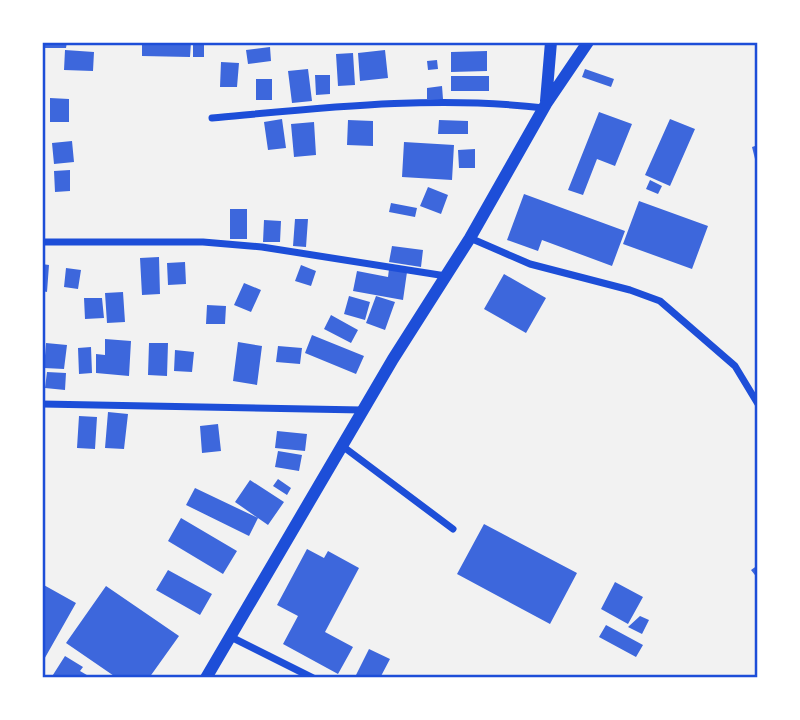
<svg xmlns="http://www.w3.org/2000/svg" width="800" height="720" font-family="'Noto Sans',sans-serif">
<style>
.building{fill:#3d67dc}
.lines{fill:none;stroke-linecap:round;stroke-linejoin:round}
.minor{stroke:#1d4ed8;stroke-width:7}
.tertiary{stroke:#1d4ed8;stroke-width:12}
.neatline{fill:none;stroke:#1d4ed8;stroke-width:2.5}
</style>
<rect width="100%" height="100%" fill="#f2f2f2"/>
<path class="building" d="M42 42H67L66 48H42Z
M142 42H191L190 57 142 56Z
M193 42H204V57H193Z
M270 47 271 61 248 64 246 50Z
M65 50 94 52 93 71 64 70Z
M385 50 388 78 360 81 358 53Z
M487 51V71L451 72V52Z
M353 53 355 85 338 86 336 54Z
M437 60 438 69 428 70 427 61Z
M221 62 239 63 237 87H220Z
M308 69 312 101 292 103 288 71Z
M585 69 614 79 611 87 582 77Z
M315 75H330V94L316 95Z
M451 76H489V91H451Z
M256 79H272V100H256Z
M442 86 443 99H427V88Z
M50 98 69 99V122H50Z
M599 112 632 124 615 166 597 159 583 195 568 190Z
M282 119 286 148 268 150 264 122Z
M670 119 695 129 670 186 645 175Z
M348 120 373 121V146L347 145Z
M439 120 468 121V134H438Z
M314 122 316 155 294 157 291 124Z
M72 141 74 162 54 164 52 143Z
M404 142 454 145 452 180 402 177Z
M758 145V167H757L752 147Z
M475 149V168H459L458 150Z
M70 170V191L55 192 54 171Z
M650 180 662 186 658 194 646 189Z
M428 187 448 195 441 214 420 206Z
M524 194 625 231 612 266 542 240 538 251 507 240Z
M639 201 708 226 692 269 623 244Z
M391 203 417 208 415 217 389 212Z
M230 209H247V239H230Z
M295 219H308L306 247 293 246Z
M264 220 281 221 280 242H263Z
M392 246 423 250 421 267 389 262Z
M159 257 160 294 142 295 140 258Z
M185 262 186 284 168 285 167 263Z
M42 264 49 265 47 292 42 291Z
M301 265 316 271 311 286 295 281Z
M66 268 81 270 78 289 64 287Z
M389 269 407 272 403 300 353 291 357 271 388 277Z
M504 274 546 298 526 333 484 309Z
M244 283 261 290 251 312 234 305Z
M123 292 125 322 107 323 105 293Z
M349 296 370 302 365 320 344 314Z
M376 296 395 302 385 330 366 323Z
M84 298H102L104 318 85 319Z
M207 305 226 306 225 324H206Z
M331 315 358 330 351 343 324 329Z
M312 335 364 356 356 374 305 353Z
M105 339 131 341 129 376 96 373V354L105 355Z
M238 342 262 346 257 385 233 381Z
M46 343 67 345 64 369 44 368Z
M149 343H168L167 376 148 375Z
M278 346 302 348 300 364 276 362Z
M91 347 92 373 79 374 78 348Z
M175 350 194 352 192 372 174 371Z
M47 372 66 373 65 390 45 388Z
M108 412 128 414 124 449 105 448Z
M79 416 97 417 95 449 77 448Z
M218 424 221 451 202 453 200 426Z
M277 431 307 434 305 451 275 448Z
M278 451 302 455 299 471 275 467Z
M278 479 291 488 287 495 273 486Z
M250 480 284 502 268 525 235 502Z
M195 488 258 518 249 536 186 505Z
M181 518 237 551 223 574 168 541Z
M484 524 577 573 550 624 457 574Z
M307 549 324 558 328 551 359 568 325 632 353 647 338 674 283 644 298 616 277 605Z
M758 565V579L751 570Z
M168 570 212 594 200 615 156 590Z
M615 582 643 597 628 624 601 609Z
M42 584 76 603 42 663Z
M106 586 179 636 149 678H117L66 643Z
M640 616 649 620 642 634 628 627Z
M606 625 643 645 636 657 599 637Z
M369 649 390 659 380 678H358L355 677Z
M65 656 83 667 80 671 92 678H51Z"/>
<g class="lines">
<path class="minor" d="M212 118C322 108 434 95 544 108
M470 238 530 264 630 290 660 301 735 366 758 404
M42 242H203L262 247 446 276
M42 404 362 410
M341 445 453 529
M229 636 313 678"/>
<path class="tertiary" d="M546 101 551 42
M206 678 393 359 470 238 546 104 588 42"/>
</g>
<rect width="800" height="720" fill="none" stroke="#ffffff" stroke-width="88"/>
<rect x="44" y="44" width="712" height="632" class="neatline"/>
</svg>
